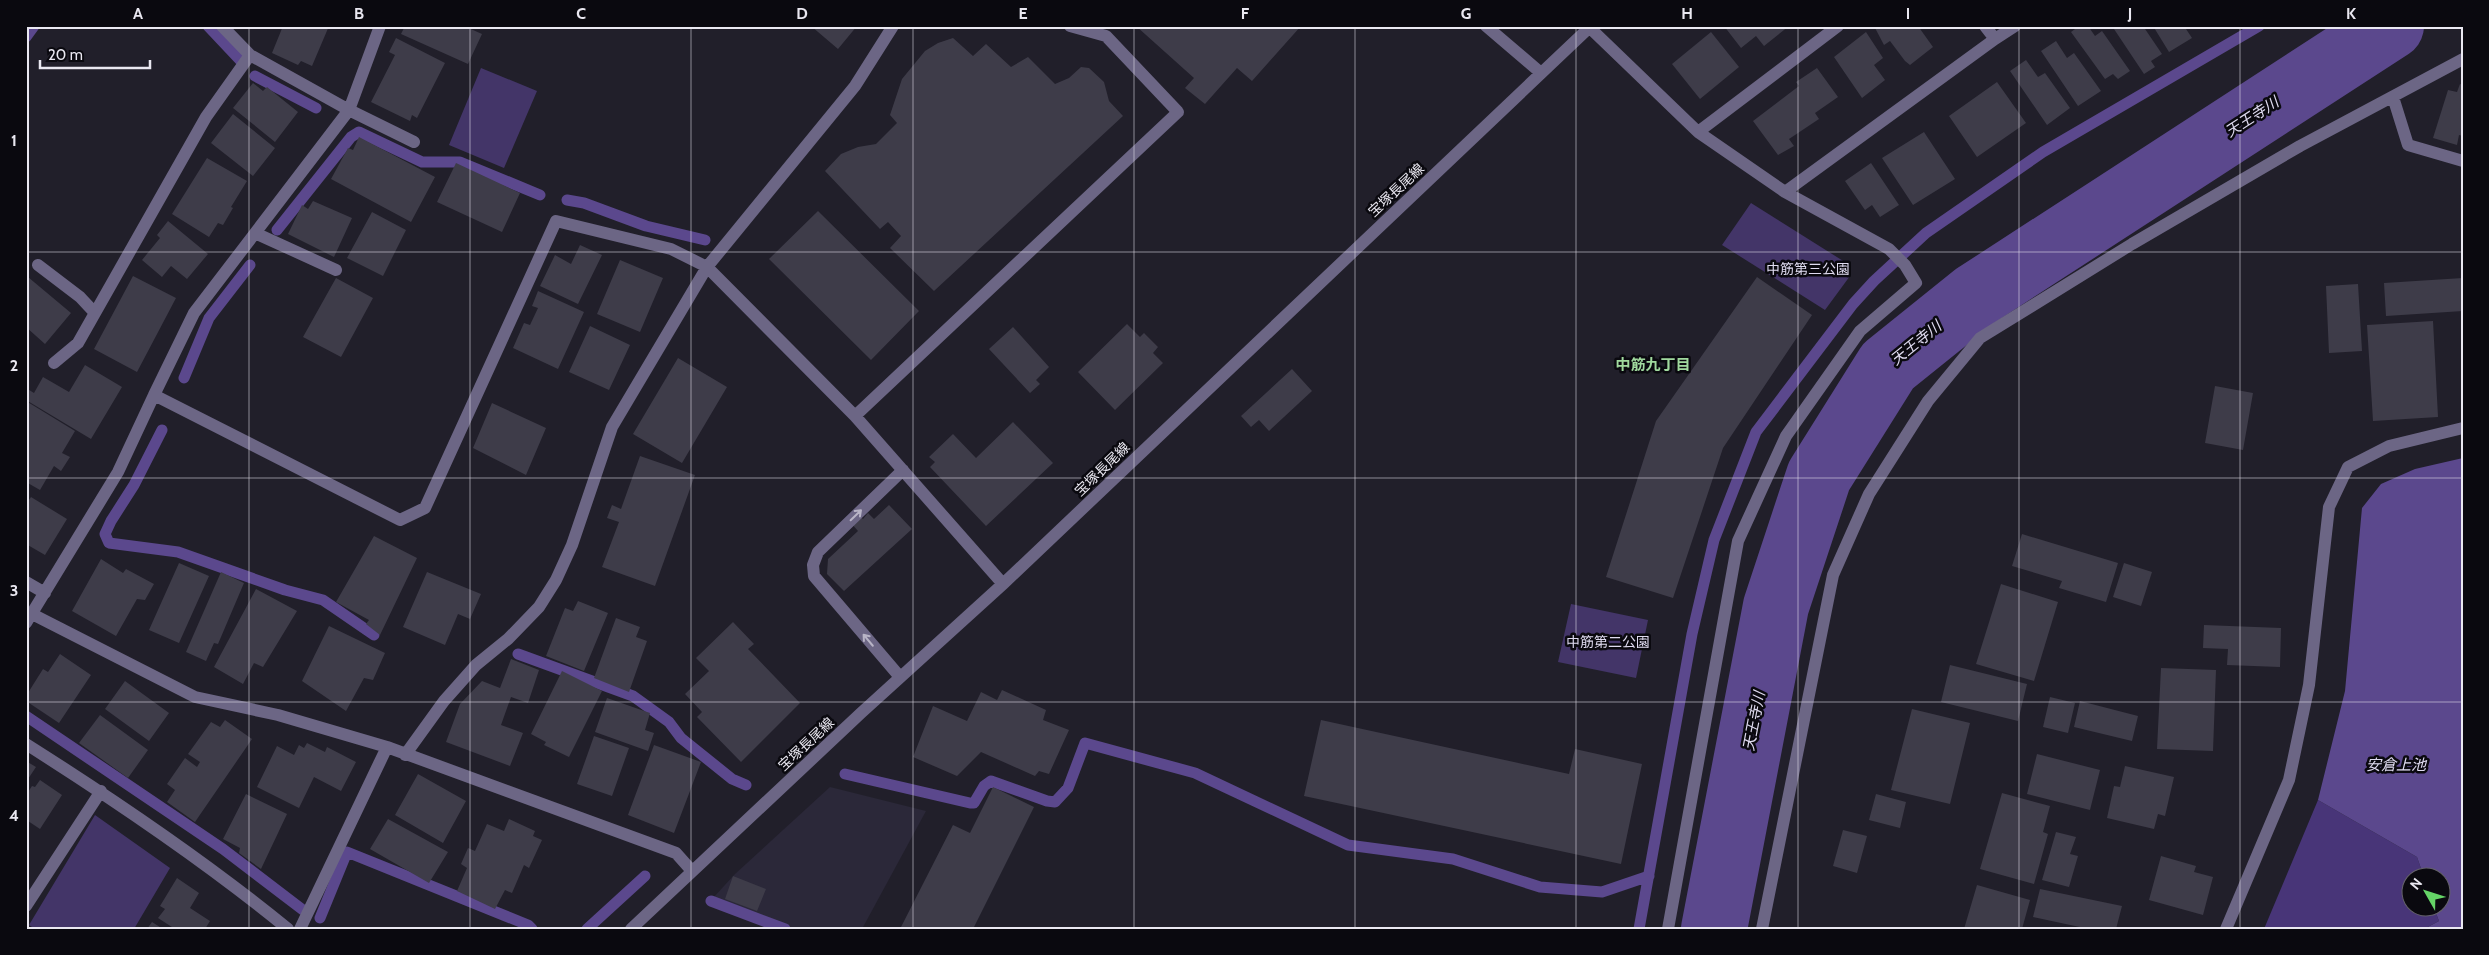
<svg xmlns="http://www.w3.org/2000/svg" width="2489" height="955" font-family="Cabin,'Noto Sans JP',sans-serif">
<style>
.built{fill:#2b2839}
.green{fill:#433568}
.forest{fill:#483578}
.water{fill:#5b488d}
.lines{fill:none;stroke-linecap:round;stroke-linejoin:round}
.stream{stroke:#5b488d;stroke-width:11}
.river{stroke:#5b488d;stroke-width:66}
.building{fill:#3e3c49}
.minor{stroke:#6c6685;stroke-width:12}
.oneway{stroke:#b8b4c6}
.grid{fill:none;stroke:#eae8f1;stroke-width:1;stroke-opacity:0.55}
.labels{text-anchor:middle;stroke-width:5;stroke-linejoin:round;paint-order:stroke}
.street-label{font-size:14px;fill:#eae8f1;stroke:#0a090f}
.park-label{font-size:14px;fill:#dfdbf0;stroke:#0a090f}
.water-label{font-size:15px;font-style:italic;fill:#e0dcf1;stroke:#0a090f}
.neighbourhood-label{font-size:15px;font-weight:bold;fill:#a0d99e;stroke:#0a090f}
.neatline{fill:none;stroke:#eae8f1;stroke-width:2}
.grid-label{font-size:16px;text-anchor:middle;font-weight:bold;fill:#eae8f1}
</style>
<rect width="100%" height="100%" fill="#211f2a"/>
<path class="built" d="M830 787 926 811 862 929H794L713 898 735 874Z"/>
<path class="green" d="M481 68 537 91 504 168 449 145Z
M1751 203 1848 264 1850 276 1825 310 1722 245Z
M1571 604 1648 620 1636 678 1558 662Z
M95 815 170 868 134 929H35L29 925Z"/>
<path class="forest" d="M2318 800 2417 857 2424 877 2412 878V908H2434L2439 921 2424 929H2264Z"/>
<path class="water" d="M2463 458V929H2424L2439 921 2434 908H2442V878L2424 877 2417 857 2318 800 2345 691 2362 508 2381 484 2415 469Z"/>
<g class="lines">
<path class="stream" d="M208 26 240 60
M26 37 34 26
M2320 45 2336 61
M255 76 316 108
M567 200 584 203 646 226 705 240
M277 230 351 137 359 132 422 162H460L540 195
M184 378 209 318 250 265
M162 430 134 485 111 521 105 534 109 543 178 552 285 590 323 600 374 635
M518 654 633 696 669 722 681 738 732 779 746 785
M26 716 223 849 303 910
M845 774 970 803H974L984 786 991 781 1047 801 1055 802 1068 788 1085 743 1195 773 1348 845 1453 859 1540 887 1602 892 1649 876
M711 901 785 929
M320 918 347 852 528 925 532 929
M587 929 645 876
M1639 929 1692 634 1714 540 1756 432 1853 304 1874 281 1926 233 2043 152 2259 26"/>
<path class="river" d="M1714 929 1776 606 1819 476 1888 366 1975 296 2391 26"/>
</g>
<path class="building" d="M283 26H329L312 66 301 61 298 65 272 53Z
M405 26H464L482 34 468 64 401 34Z
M811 26H857L838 49Z
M1136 26H1301L1252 81 1237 68 1205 104 1185 88 1194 78Z
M1724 26H1789L1764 46 1756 36 1741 48Z
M1874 26H1918L1933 47 1910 65 1905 61 1890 41 1884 45Z
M2079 26H2088L2095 36 2102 31 2130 71 2118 79 2113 74 2105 79 2071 32Z
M2118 26H2143L2162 54 2151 61 2155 67 2144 74 2114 29Z
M2153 26H2184L2192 38 2169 52Z
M1711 32 1739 67 1700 99 1672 64Z
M1866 32 1883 58 1874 65 1885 80 1862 98 1834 57Z
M396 38 445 63 417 118 412 115 410 121 371 102 395 55 389 52Z
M953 38 973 56 986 44 1011 67 1028 57 1055 84 1069 78 1081 67 1089 68 1104 82 1109 101 1123 116 934 291 890 248 901 236 888 222 880 229 825 171 841 154 858 147 876 144 897 123 890 115 902 79 925 51 938 43Z
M2056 41 2067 58 2074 53 2101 91 2078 106 2041 51Z
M2026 60 2038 77 2045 73 2070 108 2047 125 2010 71Z
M1817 68 1838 97 1815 113 1819 119 1789 139 1794 146 1778 155 1753 121 1799 86 1796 82Z
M1997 82 2026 123 1977 157 1949 116Z
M253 83 263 91 267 87 298 112 275 142 233 108Z
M2460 84 2463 85V136L2459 135 2457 145 2433 138 2448 90 2457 92Z
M233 114 275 148 253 176 211 143Z
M1924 132 1955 179 1913 205 1882 158Z
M359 137 435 177 411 222 331 179 348 148 353 150Z
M207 158 247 181 231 207 233 208 223 225 218 223 209 237 172 214Z
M456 163 520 193 502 232 437 202Z
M1871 163 1899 205 1880 217 1872 205 1865 210 1845 181Z
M313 201 352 218 334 257 288 234 302 205 308 209Z
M818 211 919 311 871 360 769 259Z
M372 212 406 230 383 276 347 258Z
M168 221 208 254 187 279 171 266 162 277 142 260 160 238 157 235Z
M580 245 602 255 578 304 540 286 555 255 571 264Z
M620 260 663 278 640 332 597 314Z
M133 276 176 298 137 372 94 349Z
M28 277 71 313 45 344 26 327Z
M1757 277 1812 315 1723 448 1673 598 1606 577 1656 421Z
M336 278 373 298 341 357 303 337Z
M2463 278V311L2386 316 2384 283Z
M2358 284 2362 351 2329 353 2326 286Z
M538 291 584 312 558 369 513 348 524 323 530 325 538 308 532 306Z
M2433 321 2438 417 2373 421 2367 325Z
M1127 324 1140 337 1144 333 1158 347 1153 353 1163 363 1115 410 1078 372Z
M590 326 630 345 609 390 569 372Z
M1013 327 1049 367 1036 380 1040 384 1030 393 989 349Z
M678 358 727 387 682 463 633 434Z
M85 365 122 387 91 439 26 400V388L34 393 43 377 69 392Z
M1292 369 1312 391 1269 431 1259 420 1251 427 1241 416Z
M2215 386 2253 393 2243 450 2205 443Z
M26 401 75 431 62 453 70 457 61 471 54 466 40 490 26 482Z
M492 403 546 428 526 475 473 448Z
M1013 422 1053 463 986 526 930 467 935 462 929 457 953 434 976 458Z
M640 456 695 475 655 586 602 567 619 522 607 518 612 505 621 509Z
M31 497 67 519 45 555 26 544V504Z
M889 505 912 529 844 591 827 574 828 559 858 531 850 522 858 515 863 519 868 513 874 519Z
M2022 534 2118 563 2106 602 2059 588 2062 581 2012 566Z
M374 536 417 558 380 635 366 624 369 620 336 602Z
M101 559 123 573 126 569 154 584 145 600 137 599 116 636 72 611Z
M179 563 209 576 179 643 149 630Z
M2124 563 2152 572 2141 606 2113 597Z
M221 572 244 583 218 644 214 643 206 661 186 652Z
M427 572 481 594 470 619 458 614 445 645 403 627Z
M2001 584 2058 602 2034 681 1976 664Z
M256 589 297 611 263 667 254 663 243 684 214 667Z
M578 601 608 613 584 671 546 656 565 608 573 611Z
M616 618 640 627 636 637 647 641 629 692 594 678Z
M733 622 754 644 748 649 800 703 741 762 697 717 702 712 685 694 709 671 696 658Z
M2204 625 2281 628 2280 667 2227 665 2228 649 2203 648Z
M329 626 385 653 373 680 364 678 346 711 302 681Z
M60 654 91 675 59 723 26 701V696L43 669 48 672Z
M511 659 539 670 528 703 511 697 501 725 523 733 510 766 446 742 460 704 482 681 500 688Z
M1950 665 2027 684 2018 721 1941 702Z
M2161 668 2216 670 2213 751 2157 749Z
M562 671 602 691 569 757 544 745 546 742 531 734Z
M125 681 169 713 149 741 105 709Z
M1002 690 1046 710 1043 720 1069 730 1049 774 1039 771 1035 776 981 752 957 776 913 757 933 706 967 721 981 692 997 700Z
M2050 697 2075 703 2068 733 2043 727Z
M607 698 650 713 645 730 654 733 648 751 595 732Z
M2080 701 2138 716 2132 741 2074 727Z
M1912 709 1970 723 1950 804 1891 790Z
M100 715 148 750 128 778 79 743Z
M225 720 252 739 195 822 167 802 175 790 167 784 185 758 197 767 200 762 188 754 211 722 220 727Z
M1321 720 1569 774 1575 749 1642 764 1621 864 1304 796Z
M594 736 629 748 612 796 577 784Z
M307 743 325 752 327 747 356 762 341 791 314 777 299 808 257 787 277 746 294 755 299 745 304 748Z
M654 745 701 762 674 833 628 815Z
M2037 754 2100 770 2090 810 2027 794Z
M26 761 36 767 26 782Z
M2125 766 2174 777 2165 816 2158 814 2154 829 2107 818 2114 786 2120 787Z
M418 774 466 801 443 843 395 815Z
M40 780 62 795 40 829 28 821 26 824V795L32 786 35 787Z
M993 787 1034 807 973 929H900L953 825 970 833Z
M2002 793 2050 806 2043 832 2048 834 2034 884 1980 869Z
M246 794 287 814 261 869 239 853 240 848 223 839Z
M1876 794 1906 802 1900 828 1869 820Z
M388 819 448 852 429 883 370 849Z
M509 819 535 831 533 836 542 840 529 868 524 865 512 893 505 890 495 909 457 891 467 868 461 864 468 848 475 851 487 824 504 831Z
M1843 830 1867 836 1857 873 1833 866Z
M2056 832 2076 837 2070 854 2078 856 2069 887 2042 880Z
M2161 856 2196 866 2194 872 2213 877 2203 915 2149 900Z
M733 876 766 889 757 911 725 899Z
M177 878 199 893 190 908 210 921 205 929H175L158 918 165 909 160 906Z
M1977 885 2030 900 2022 929H1964Z
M2040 889 2122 906 2116 929H2089L2033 917Z
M152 922 163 929H147Z"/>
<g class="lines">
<path class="minor" d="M222 26 250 55 349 110 194 313 154 395 400 520 425 508 556 221 671 249 707 267 855 416 1178 112 1106 36 1070 26
M380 26 349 110 414 142
M1486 26 1541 73
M1590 28 1698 132 1785 192 1889 249 1905 265 1916 283 1860 331 1786 436 1738 541 1668 929
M1995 39 2015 26
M2393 97 2408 145 2463 161
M1698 132 1838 26
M1785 192 1995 39 1985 26
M255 233 336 270
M38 265 80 297 94 312
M54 363 78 343 206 117 250 55
M855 416 1003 584
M26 582 45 593
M32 614 195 697 278 715 387 747 676 853 692 871
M26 623 118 472 154 395
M900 677 814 576 813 565 818 552 903 470
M26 744C116 801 205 861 288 929
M405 755 444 701 476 665 508 639 539 607 556 580 572 545 612 427 707 267 855 86 893 26
M26 906 101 791
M300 929 387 747
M631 929 861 713 1003 584 1591 26
M1762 929 1833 575 1869 494 1928 401 1980 338 2132 244 2300 146 2463 59
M2226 929 2289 780 2309 685 2329 507 2348 467 2389 446 2463 428"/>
</g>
<defs><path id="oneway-shaft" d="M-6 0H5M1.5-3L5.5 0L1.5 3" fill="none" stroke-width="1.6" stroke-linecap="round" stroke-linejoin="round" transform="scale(1.25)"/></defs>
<g class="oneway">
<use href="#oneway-shaft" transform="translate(856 515) rotate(-44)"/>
<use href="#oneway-shaft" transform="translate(868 640) rotate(-130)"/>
</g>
<path class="grid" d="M249 26V929M470 26V929M691 26V929M913 26V929M1134 26V929M1355 26V929M1576 26V929M1798 26V929M2019 26V929M2240 26V929M26 252H2463M26 478H2463M26 702H2463"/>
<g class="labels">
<g class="street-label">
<text transform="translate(1396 190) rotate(-43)" y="5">宝塚長尾線</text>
<text transform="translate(1102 469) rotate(-44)" y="5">宝塚長尾線</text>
<text transform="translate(806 744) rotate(-43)" y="5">宝塚長尾線</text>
</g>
<g class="park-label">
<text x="1808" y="274">中筋第三公園</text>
<text x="1608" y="647">中筋第二公園</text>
</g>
<g class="water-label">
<text transform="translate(2252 117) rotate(-33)" y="5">天王寺川</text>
<text transform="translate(1916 343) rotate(-39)" y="5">天王寺川</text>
<text transform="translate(1754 721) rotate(-79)" y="5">天王寺川</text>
<text x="2396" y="770">安倉上池</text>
</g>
<g class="neighbourhood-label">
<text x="1653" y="370">中筋九丁目</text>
</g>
</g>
<rect width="2489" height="955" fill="none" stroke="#0a090f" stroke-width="55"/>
<g transform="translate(2426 892) rotate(309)"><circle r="24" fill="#0a090f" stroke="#646269"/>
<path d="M0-4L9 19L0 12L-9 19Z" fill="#65d467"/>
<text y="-8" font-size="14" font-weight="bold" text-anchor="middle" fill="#eae8f1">N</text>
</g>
<path d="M40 60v8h110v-8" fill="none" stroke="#eae8f1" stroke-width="2.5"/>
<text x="48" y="60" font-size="15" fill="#eae8f1" stroke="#0a090f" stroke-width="4" paint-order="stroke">20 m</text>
<rect x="28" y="28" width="2434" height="900" class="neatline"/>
<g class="grid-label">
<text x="138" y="19">A</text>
<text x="359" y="19">B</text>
<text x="581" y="19">C</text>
<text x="802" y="19">D</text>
<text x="1023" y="19">E</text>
<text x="1245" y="19">F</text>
<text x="1466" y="19">G</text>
<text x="1687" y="19">H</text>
<text x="1908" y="19">I</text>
<text x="2130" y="19">J</text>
<text x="2351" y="19">K</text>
<text x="14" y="146">1</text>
<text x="14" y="371">2</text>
<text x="14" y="596">3</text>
<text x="14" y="821">4</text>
</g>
</svg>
